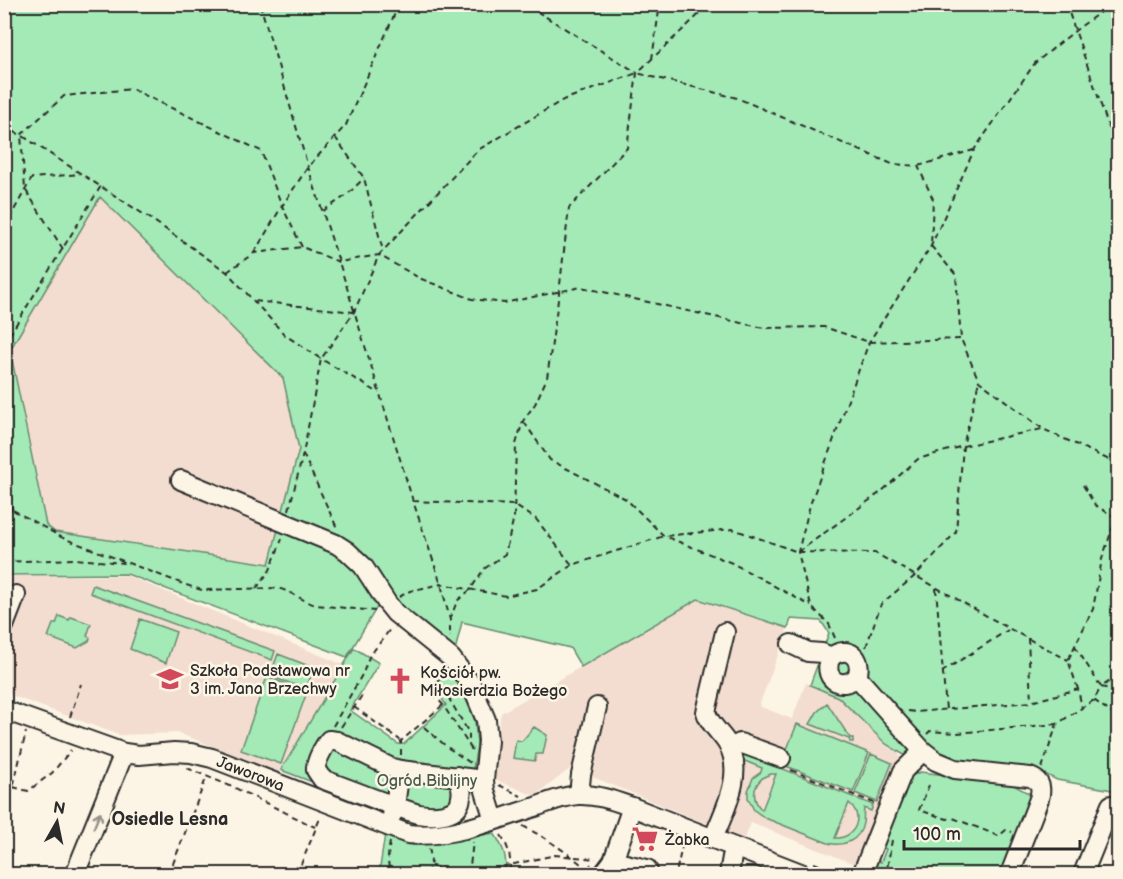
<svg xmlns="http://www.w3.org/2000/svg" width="1123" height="879" font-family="'Balsamiq Sans',sans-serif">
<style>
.built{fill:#f3ddd0}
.green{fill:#a4eab6;stroke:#688a70;stroke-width:1.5;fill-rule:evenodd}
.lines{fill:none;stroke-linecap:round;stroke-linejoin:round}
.minor-casing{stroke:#2b2b2b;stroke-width:22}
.path{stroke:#2b2b2b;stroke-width:2;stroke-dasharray:6 4.5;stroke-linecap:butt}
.minor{stroke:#fcf5e5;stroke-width:18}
.oneway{stroke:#949088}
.labels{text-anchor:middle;stroke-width:5;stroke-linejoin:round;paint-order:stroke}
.poi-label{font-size:16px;fill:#2b2b2b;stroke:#fcf5e5;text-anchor:start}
.street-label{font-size:16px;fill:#2b2b2b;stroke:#fcf5e5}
.park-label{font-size:16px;fill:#495b4e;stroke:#fcf5e5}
.neighbourhood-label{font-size:18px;font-weight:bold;fill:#2b2b2b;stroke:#fcf5e5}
</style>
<rect width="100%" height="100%" fill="#fcf5e5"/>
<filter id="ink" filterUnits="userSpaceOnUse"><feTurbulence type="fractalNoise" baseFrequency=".0167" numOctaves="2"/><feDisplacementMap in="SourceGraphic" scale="12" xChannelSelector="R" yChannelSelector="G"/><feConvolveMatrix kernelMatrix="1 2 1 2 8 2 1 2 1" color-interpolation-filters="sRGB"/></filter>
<g filter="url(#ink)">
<path class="built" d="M100 197 283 378 299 449 269 564 55 532 46 525 10 350Z
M4 576H128L344 665 279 772 178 733 119 735 5 693Z
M698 599 788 628 759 706 792 719 806 683 838 697 887 746 899 752 901 767 862 867 751 823 744 839 571 768 535 796 491 778 501 713Z"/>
<path class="green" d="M5 5H1118V791L1057 780 1041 772 909 758 886 744 838 697 810 685 829 633 821 621 791 619 788 628 698 599 581 667 570 648 462 622 455 651 401 610 377 607 347 657 127 574 5 575ZM100 197 283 378 299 449 269 564 55 532 46 525 10 350Z
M93 585 275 651 272 660 90 593Z
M59 616 69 620 71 617 91 624 87 636 90 638 89 641 77 648 48 637 53 624H56Z
M140 619 176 632 166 663 130 649Z
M354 648 379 663 350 710 398 744H404L446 705 436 689 437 681 449 673 461 687 475 721 477 745 465 816 422 824 281 770Z
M278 654 314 668 306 689 270 676Z
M267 677 307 692 281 764 241 750Z
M827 703 850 738H853V742H850L849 739 810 724 817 712Z
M797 724 869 753 853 792 781 764Z
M534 727 547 735 543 754H536L535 761 513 758 516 740 522 741Z
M743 753 873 805 871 811 864 808C863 814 864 818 863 823 860 841 843 847 828 843L765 818 754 810 748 798V791L753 778 761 772 762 768 740 759ZM771 774H776L762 810C749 797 754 779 771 774ZM849 803C865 816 855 839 835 838Z
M871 754 892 763 877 802 855 793Z
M920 772 1008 782 1032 795 1001 874H879L868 870 876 860 881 862 886 849 877 846 907 778Z
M494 833C503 847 508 857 505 874H379L385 834 417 844H431Z"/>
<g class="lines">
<g class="minor-casing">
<g id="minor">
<path d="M181 480 285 523 336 544 347 551 363 566 387 603 395 613 451 658 471 684 486 720 488 741 484 780 485 791 494 820"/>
<path d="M4 626 16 595"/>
<path d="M791 644 808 652 822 653 831 657C848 644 864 658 857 677L923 751 936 761 955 769 1030 777C1041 781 1042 788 1039 799L1010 874"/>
<path d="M831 657C821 677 840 692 857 677"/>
<path id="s1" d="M4 710 124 753 139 755 174 752 191 753 212 758 408 834C450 839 498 819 538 806 551 801 565 796 578 795 597 794 615 801 632 807L803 874"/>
<path d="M730 748 740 743 781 758"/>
<path d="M457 776C462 784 463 792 460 802 455 817 431 816 419 814 411 812 404 809 397 807 371 798 347 788 322 779 321 777 317 772 316 770 315 762 324 746 329 740L337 741 392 768 400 770 484 780"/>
<path d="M579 795 581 775 597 707"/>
<path d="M392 815 395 806 400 770"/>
<path d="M713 839C724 811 746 772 727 743 721 733 709 724 706 712L725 632"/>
<path d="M613 861 647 869 649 874"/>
<path d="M75 874 124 753"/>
<path d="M603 874 613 861 632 807"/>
<path d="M729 874 732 857 735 848"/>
<path d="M862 874 903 771 923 751"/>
<path d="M1083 874 1111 805"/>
</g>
</g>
<path class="path" d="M260 4 308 167 339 262 413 501 441 584 450 620V637
M518 4 528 6 532 4
M1066 4 1118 154
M528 6 636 72
M652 59 660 4
M4 127 21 135 151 219 227 272 285 335 321 359 379 393
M335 137 364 178 383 251
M918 166 974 150
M323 211 347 195 364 178
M4 228 32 178 80 174
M63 249 25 189 21 135 64 96 132 89 261 151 282 206 302 247
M254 253 282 206 308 167 346 125 399 4
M227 272 254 253 302 247 339 262 379 255 419 278 472 299 504 303 581 287 764 328 824 327 869 342 961 339
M255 301 354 312
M4 344 101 186
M524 422 550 460 626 499 664 536 732 563 811 606
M4 443 12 509 4 519
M303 454 337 528
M1083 485 1095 505 1118 519
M413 501 514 505 536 519 572 565
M4 505 63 538 186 585 202 590 277 588C291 591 302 601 316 605L375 611
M289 510 303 454 321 359 354 312 379 255 478 150 563 100 637 73 737 98 892 164 918 166 933 199 931 246 956 275 961 339 979 381 1043 429 1118 464
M798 552 881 492 918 459 963 446 1042 429
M4 562 74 559 124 563
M936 588 946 710
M256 589 270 570 282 539
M399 597 410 591 441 584 506 596 537 589 572 565 664 536 733 529 798 552 875 553 1010 629 1068 660
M450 620 457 601 470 590 484 569 505 554 514 517 516 444 523 421 535 404 547 378 559 293 569 208 627 148 637 73 710 4
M835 638 829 624 811 606 798 552 810 505 869 342 931 246 974 150 1035 63 1076 30 1111 4
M1028 638 1031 701
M1075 646 1101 687 1118 676
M866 647 881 604 916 575 956 532 963 446 979 381
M444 672 437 678 469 733V745
M942 672 1008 630
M1078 689 1068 660 1093 609 1102 559 1118 512
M433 693 443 705 472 750
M1094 700 1118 718
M354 707 400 740
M908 711 916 712 1031 702 1078 689 1082 708
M70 717 81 684
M333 726 363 673 369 657 391 628
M341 727 363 694
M424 727 447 747 472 764
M927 734 930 731 957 733 1057 724
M401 755V741L443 705
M187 768 235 788 315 827
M1042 768 1057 724 1094 700 1101 687 1118 691
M791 770 874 803
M499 785 521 796
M929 785 919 810 947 819 953 818 999 836 1006 830 1012 832
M13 787 28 791 52 773 71 750
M4 826 26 732
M523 826C546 838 567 852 587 869
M501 835C509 848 512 859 509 874
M892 840 887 869 901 874
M390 842C388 854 386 864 392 874
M814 863 842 874
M431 866 469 874 555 855 596 859
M4 870 12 874
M664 872 676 873
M169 874 207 776
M297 874 321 816
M426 874C432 865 432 859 429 849
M469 874 473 842
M585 874 587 869 591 864
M683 874 676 873 683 842"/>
<use href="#minor" class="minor"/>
</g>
<defs><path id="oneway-shaft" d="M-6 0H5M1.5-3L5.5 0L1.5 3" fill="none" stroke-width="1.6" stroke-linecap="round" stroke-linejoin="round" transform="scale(1.5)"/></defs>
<use class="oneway" href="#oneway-shaft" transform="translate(97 820) rotate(-68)"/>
</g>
<defs>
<g id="school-bare" transform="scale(2.07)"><path d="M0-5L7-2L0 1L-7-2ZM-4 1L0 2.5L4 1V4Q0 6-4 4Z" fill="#d1495b" stroke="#fcf5e5" stroke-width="2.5" paint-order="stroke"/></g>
<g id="church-bare" transform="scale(2.07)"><path d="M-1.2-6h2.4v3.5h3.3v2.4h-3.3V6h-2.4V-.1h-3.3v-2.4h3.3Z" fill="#d1495b" stroke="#fcf5e5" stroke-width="2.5" paint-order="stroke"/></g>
<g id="supermarket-bare" transform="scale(2.07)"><path d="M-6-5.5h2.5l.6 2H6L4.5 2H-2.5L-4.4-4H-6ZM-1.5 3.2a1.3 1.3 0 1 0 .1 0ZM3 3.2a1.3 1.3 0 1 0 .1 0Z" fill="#d1495b" stroke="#fcf5e5" stroke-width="2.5" paint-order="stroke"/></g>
</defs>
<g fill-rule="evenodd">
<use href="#school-bare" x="170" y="679"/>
<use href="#church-bare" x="400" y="681"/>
<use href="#supermarket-bare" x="645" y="839"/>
</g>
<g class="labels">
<g class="poi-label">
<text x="190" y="676">Szkoła Podstawowa nr<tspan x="190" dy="18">3 im. Jana Brzechwy</tspan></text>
<text x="420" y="678">Kościół pw.<tspan x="420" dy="18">Miłosierdzia Bożego</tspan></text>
<text x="665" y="845">Żabka</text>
</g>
<g class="street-label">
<text dy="6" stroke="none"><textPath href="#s1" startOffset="258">Jaworowa</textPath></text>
</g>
<g class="park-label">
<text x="427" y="786">Ogród Biblijny</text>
</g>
<g class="neighbourhood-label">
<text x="170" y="825">Osiedle Lesna</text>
</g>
</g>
<rect width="1123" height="879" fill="none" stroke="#fcf5e5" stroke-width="24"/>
<rect x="12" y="12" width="1099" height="855" fill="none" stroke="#2b2b2b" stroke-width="2" filter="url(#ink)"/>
<g transform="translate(57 822) rotate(9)" stroke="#fcf5e5" stroke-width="4.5" paint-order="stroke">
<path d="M0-4.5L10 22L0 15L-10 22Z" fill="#2b2b2b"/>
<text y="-9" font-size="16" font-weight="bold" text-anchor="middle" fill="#2b2b2b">N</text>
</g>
<path d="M904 840v9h176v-9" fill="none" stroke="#2b2b2b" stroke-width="3"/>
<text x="913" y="840" font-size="18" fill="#2b2b2b" stroke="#fcf5e5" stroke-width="4.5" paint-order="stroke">100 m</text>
</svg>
